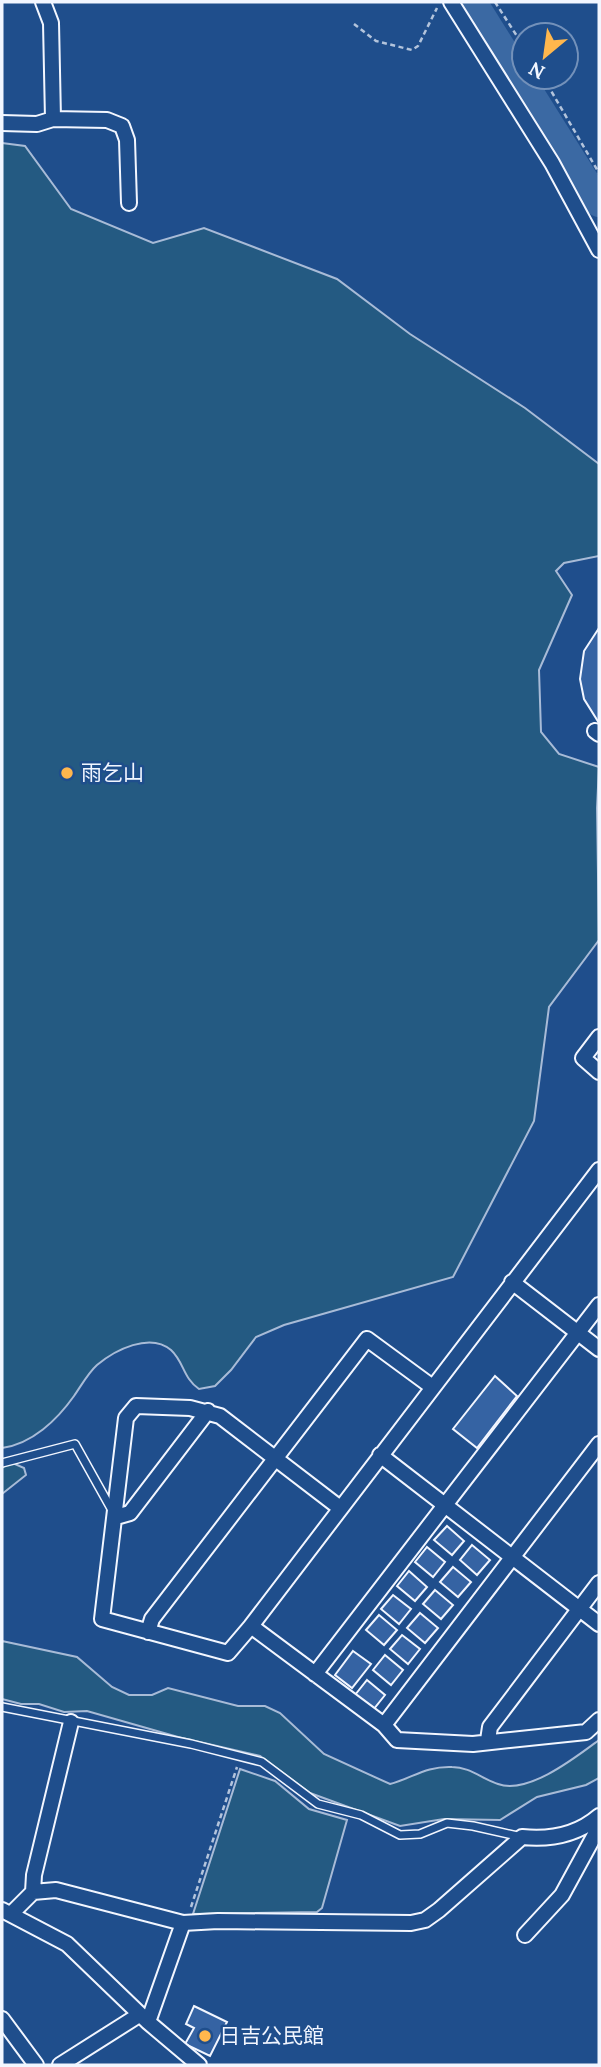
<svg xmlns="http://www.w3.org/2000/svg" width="601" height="2067" font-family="Lora,'Noto Sans JP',serif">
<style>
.green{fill:#245a82;stroke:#a8bbd7;stroke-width:2}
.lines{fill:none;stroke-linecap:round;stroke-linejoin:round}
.river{stroke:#3b69a3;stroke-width:28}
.building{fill:#3563a3;stroke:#f2f6ff;stroke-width:2}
.lane-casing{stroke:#f2f6ff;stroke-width:10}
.street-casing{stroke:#f2f6ff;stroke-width:18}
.path{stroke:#b3c4dc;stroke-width:2.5;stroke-dasharray:5 3.5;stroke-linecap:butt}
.lane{stroke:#1f4e8c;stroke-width:7}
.street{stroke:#1f4e8c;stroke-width:14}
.poi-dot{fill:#ffb74d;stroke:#1f4e8c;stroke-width:2.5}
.labels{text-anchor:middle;stroke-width:5;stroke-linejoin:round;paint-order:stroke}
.poi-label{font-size:21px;fill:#f2f6ff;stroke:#1f4e8c;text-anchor:start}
</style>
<rect width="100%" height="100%" fill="#1f4e8c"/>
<path class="green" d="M2 143 25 146 71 209 153 243 204 228 337 279 410 334 525 408 599 464V556L564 563 556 571 572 595 539 670 541 732 559 754 599 767 597 808 599 940 549 1007 534 1121 453 1277 284 1325 256 1337 231 1370 215 1386 199 1389C183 1378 184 1362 171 1350 150 1332 115 1350 97 1365 88 1373 81 1386 74 1396 57 1420 32 1444 2 1448Z
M7 1464H15L24 1468 26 1475 2 1494V1468Z
M2 1641 77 1657 112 1687 129 1695H152L168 1688 238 1706H265L280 1713 324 1754 390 1784C413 1778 425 1766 452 1767 470 1767 482 1779 498 1784 528 1795 576 1757 599 1740V1778L586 1785 537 1797 500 1820 444 1819 400 1826 310 1793 260 1756 178 1737 87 1711 64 1712 39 1704H21L2 1699Z
M240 1769 275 1781 309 1809 347 1820 322 1908 317 1912 193 1914Z"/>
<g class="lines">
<path class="river" d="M473 2 599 203"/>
</g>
<path class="building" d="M599 628V723L584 699 580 679 584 651Z
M495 1376 517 1396 477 1448 453 1429Z
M447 1526 464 1541 452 1555 434 1540Z
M472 1545 490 1560 477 1575 460 1560Z
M427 1547 445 1562 433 1577 415 1562Z
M453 1567 471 1582 458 1597 440 1582Z
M409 1571 427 1587 415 1601 397 1586Z
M435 1590 453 1605 441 1619 423 1604Z
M393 1595 411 1609 399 1624 381 1609Z
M420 1613 438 1628 425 1643 407 1628Z
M379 1615 397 1630 384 1645 366 1630Z
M402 1635 420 1649 408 1664 390 1649Z
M353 1651 371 1664 352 1688 335 1675Z
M385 1655 403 1670 391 1685 373 1670Z
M367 1680 385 1695 373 1710 355 1695Z
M194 2006 227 2022 210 2056 185 2044 194 2028 186 2024Z"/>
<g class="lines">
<g class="lane-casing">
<path id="lane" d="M2 1463 75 1444 113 1512
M2 1707 191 1744 262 1762 318 1804 361 1815 400 1835 420 1834 447 1823 473 1826 522 1837"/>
</g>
<g class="street-casing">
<path id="street" d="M43 2 51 23 53 119 107 120 122 126 127 140 129 203
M451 2 552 163 599 250
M2 123 37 124 53 119
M595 731 599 734
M599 1037 583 1058 599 1072
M512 1282 599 1349
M380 1455 599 1624
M340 1508 220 1416 190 1408 136 1406 126 1418 102 1619 228 1653 251 1626C366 1473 482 1321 599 1170
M116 1517 130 1513 208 1411
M251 1626 384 1725 397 1740 473 1744 586 1732 599 1720
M148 1632 152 1619 367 1339 431 1386
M315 1674 599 1305
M384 1725 599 1444
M488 1740 490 1727 599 1583
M33 1892 56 1890 183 1923 218 1921 411 1923 425 1920 439 1910 522 1837C551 1840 577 1835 599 1816
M2 1910 67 1944 148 2022
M11 1914 33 1892 34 1875 71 1722
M183 1923 148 2022 199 2065
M525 1935 562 1895 599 1827
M2 2019 36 2065
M60 2065 139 2015"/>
</g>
<path class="path" d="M495 2 524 47
M354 24 376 41 412 50 418 46 437 8
M543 77 599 173
M191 1907 237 1767"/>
<use href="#lane" class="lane"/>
<use href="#street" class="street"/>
</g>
<g class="poi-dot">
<circle cx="67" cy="773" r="7"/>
<circle cx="205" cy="2036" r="7"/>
</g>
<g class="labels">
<g class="poi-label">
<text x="81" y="780">雨乞山</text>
<text x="219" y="2043">日吉公民館</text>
</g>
</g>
<rect width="601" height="2067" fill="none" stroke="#f2f6ff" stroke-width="7"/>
<g transform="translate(545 56) rotate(209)"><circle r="33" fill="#1f4e8c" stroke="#7391ba" stroke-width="2"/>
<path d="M0-5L12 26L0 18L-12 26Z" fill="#ffb74d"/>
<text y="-10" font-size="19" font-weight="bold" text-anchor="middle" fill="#f2f6ff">N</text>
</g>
</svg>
